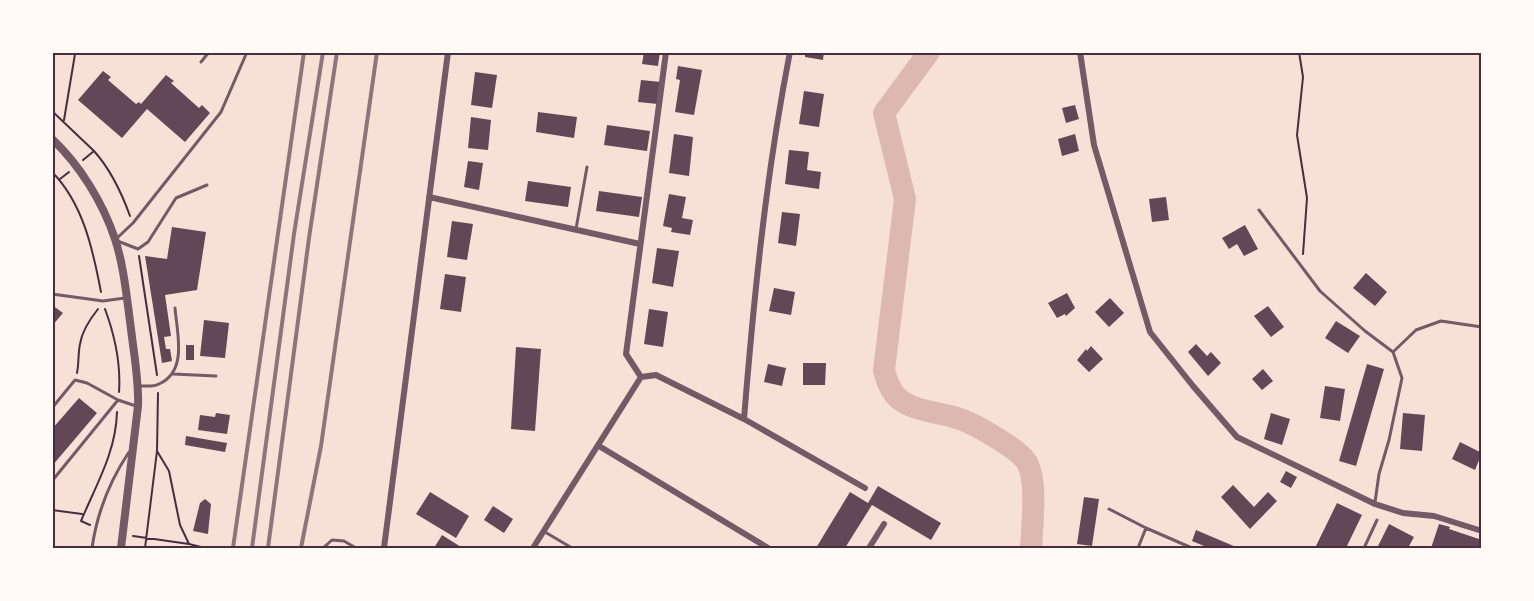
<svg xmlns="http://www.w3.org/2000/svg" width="1534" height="601" font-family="'Open Sans',sans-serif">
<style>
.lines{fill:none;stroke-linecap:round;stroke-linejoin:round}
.river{stroke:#dcb8b0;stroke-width:22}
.building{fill:#644757}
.path{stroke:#4a2c40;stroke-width:2}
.service{stroke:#755966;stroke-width:3}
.minor{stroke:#755966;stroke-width:6}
.tertiary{stroke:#755966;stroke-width:8}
.rail{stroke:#8f747c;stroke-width:4}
.neatline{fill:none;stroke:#4a2c40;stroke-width:2}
</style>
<rect width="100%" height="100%" fill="#f7e1d7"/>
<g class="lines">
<path class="river" d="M929 52 884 113 905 199 884 370C887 381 890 391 899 399 915 412 941 412 960 419 975 424 1018 449 1026 461 1038 478 1032 527 1031 548"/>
</g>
<path class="building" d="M644 52H660L658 66 642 64Z
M805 52H824L823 60 805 57Z
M678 66 702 70 694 115 675 112 680 80 676 79Z
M103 71 111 77 108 80 136 104 139 102 141 104 166 75 174 81 171 83 199 108 202 105 210 113 185 142 147 109 122 138 78 100Z
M475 72 497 75 492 108 471 105Z
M641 80 661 82 658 104 638 102Z
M804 91 824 94 819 127 799 124Z
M1075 105 1079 119 1066 123 1062 108Z
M538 112 577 117 574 138 536 132Z
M471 117 491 120 488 150 468 148Z
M607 125 650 131 647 151 604 145Z
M674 134 693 137 689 176 669 173Z
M1075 134 1079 151 1062 156 1058 139Z
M789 150 809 152 807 170 821 172 819 189 785 184Z
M468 161 483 163 479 190 464 187Z
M528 181 571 187 568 207 525 201Z
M599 191 642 197 639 217 596 211Z
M669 194 686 197 682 218 693 220 690 235 671 232 672 228 663 226Z
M1166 197 1169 220 1152 222 1149 199Z
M782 212 800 214 796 246 778 243Z
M452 221 473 224 467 260 447 257Z
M1245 225 1258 249 1244 256 1237 244 1229 249 1222 238Z
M172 227 206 232 197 290 165 295 171 336 164 337 166 349H170L172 361 162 363 145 256 167 259Z
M657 248 679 251 673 287 652 283Z
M1366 273 1387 292 1375 306 1353 288Z
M445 274 466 277 461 312 440 309Z
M774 288 795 292 791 315 769 311Z
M1067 293 1075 308 1066 316 1065 314 1057 318 1048 303Z
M1110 298 1124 313 1109 327 1095 312Z
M52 305 63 313 52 326Z
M1268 306 1284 327 1271 337 1254 316Z
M649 309 668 312 663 347 644 344Z
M204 320 229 323 225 358 200 356Z
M1336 321 1360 336 1348 353 1325 338Z
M1196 344 1207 356 1211 352 1221 363 1208 376 1188 352Z
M186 345H194V360H186Z
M1091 346 1103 359 1089 372 1077 360 1086 349 1087 351Z
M516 347 541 349 535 431 511 429Z
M803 363H826L825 385H803Z
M768 364 786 368 782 386 764 382Z
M1367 364 1384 369 1356 466 1339 461Z
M1263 369 1273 381 1262 390 1252 379Z
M1325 386 1345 389 1340 421 1320 418Z
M79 398 97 413 52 466V429Z
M216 413 230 415 227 434 198 430 200 415 215 417Z
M1271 413 1290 419 1282 445 1264 439Z
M1403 413 1425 415 1422 451 1400 449Z
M186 436 227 443 225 452 185 445Z
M1460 442 1482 453 1475 470 1452 459Z
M1286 471 1297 477 1291 488 1280 482Z
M1233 485 1254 507 1268 492 1277 501 1250 529 1221 497Z
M878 486 941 523 931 540 872 505 845 548H816L850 492 868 503Z
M430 492 469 516 456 538 416 514Z
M1084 497 1099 499 1092 546 1077 544Z
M205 499 211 504 208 534 193 531 200 503Z
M1337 503 1362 515 1346 548H1315Z
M493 506 513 519 504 533 484 520Z
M1389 524 1414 537 1408 548H1377Z
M1439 524 1450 527 1449 529 1482 540V548H1431Z
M1196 530 1236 547V548H1209L1192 541Z
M442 535 461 547 460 548H434Z"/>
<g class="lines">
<path class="path" d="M1299 52 1303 77 1297 135 1307 198 1303 254
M52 111 94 151 83 160
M64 120 75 54 73 52
M94 151C111 170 121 191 130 216
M52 172C83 203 93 250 101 292
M60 179 69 172
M139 256 157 375
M105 309C115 336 121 363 119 392
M77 373C79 363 78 353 80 344 82 331 90 319 98 309
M157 451 169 471 180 525 189 544 205 548
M52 510 82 514
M90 525 81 521C96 485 116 452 117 412
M133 536 189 544
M145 548 157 451 158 393"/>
<path class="service" d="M52 57 54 52
M201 62 209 52
M207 185 176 198 148 242 138 249 115 240 133 223 221 112 247 52
M1259 210 1320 291 1365 331 1393 352
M576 229 587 167
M52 294 103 301 125 298
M173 374 216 376
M140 386C146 386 154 387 159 384 188 371 177 333 175 308
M52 408 75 380 87 383 118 400 136 406
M52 481 118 400
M1375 502 1379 474 1389 440 1402 378 1393 352 1416 330 1441 321 1482 327
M1109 509 1146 528 1192 548
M545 532 572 548
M92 548C97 513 109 482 129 452
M323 548 332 540 344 541 356 548
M1138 548 1146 528
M1364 548 1377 520"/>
<path class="minor" d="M1080 52 1094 145 1150 332 1193 386 1237 437 1375 504 1403 513 1434 516 1482 531
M429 197 640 244
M641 377 656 375 744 419 865 488
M744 419C754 296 766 174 790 52
M599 446 768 548
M384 548 448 52
M533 548 641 377 626 354 666 52
M869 548 884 524"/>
<path class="tertiary" d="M52 139C80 165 103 203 115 239 124 266 127 300 131 329 134 355 139 380 138 406L121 548"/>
<path class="rail" d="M233 548 304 52
M252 548 294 234 323 52
M268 548 309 238 337 52
M301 548 321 446 377 52"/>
</g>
<rect width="1534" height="601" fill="none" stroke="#fffaf5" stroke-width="108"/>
<rect x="54" y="54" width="1426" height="493" class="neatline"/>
</svg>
